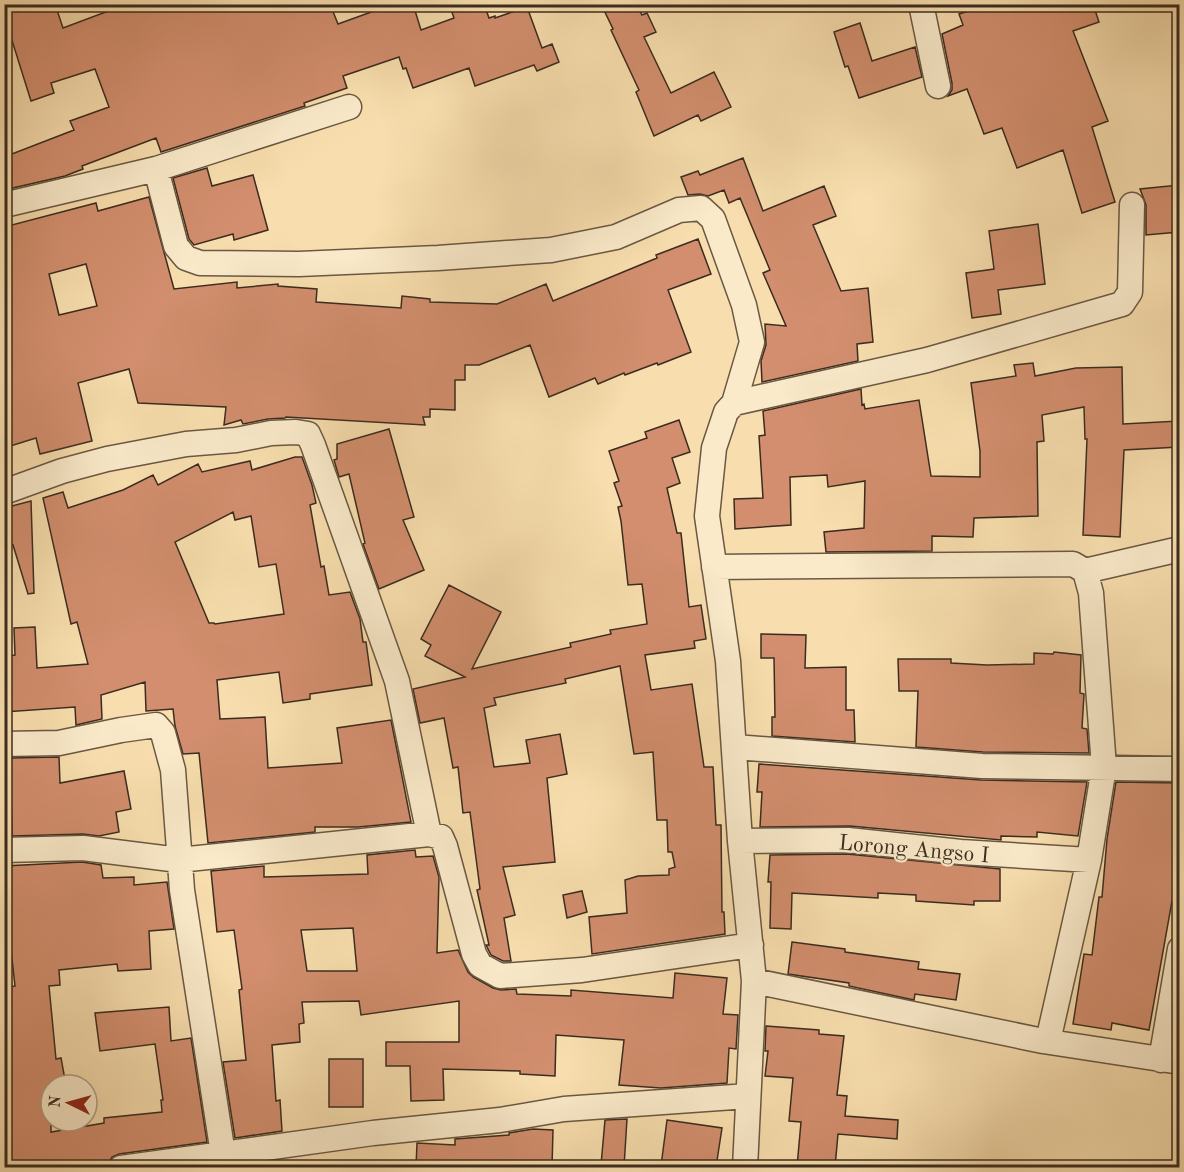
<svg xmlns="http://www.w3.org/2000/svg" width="1184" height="1172" font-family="'Old Standard TT',serif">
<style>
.building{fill:#d28e6e;stroke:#3b2c1f;stroke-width:1.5;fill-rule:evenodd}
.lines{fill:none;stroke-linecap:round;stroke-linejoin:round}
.street-casing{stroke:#6a5843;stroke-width:27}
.street{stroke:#faeaca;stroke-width:24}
.labels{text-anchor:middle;stroke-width:4.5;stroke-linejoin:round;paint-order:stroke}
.street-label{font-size:22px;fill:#3b2c1f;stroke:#faeaca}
</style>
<rect width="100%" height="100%" fill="#f8deae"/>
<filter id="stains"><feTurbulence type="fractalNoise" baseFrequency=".00333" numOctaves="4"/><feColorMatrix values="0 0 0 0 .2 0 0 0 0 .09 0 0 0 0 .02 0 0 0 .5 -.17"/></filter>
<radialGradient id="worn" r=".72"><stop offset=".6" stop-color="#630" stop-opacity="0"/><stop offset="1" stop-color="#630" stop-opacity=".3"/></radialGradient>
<path class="building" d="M19 4H55L63 28 127 4H273L275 10 289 4H330L338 24 374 11 371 4H413L421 30 454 18 449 4H484L489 18 495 16V18L527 7 542 48 552 44 559 62 537 71 534 65 475 86 469 68 413 88 406 68 403 69 399 57 343 76 347 88 304 103 305 106 161 152 156 138 82 166 83 169 65 176 4 190V157L74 130 70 121 109 107 95 69 51 83 54 93 31 101 4 15V9Z
M601 4H636L642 15 647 13 656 32 644 37 671 93 714 72 731 107 701 121 698 115 654 136 636 92 639 90 611 30 613 29Z
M990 4H1093L1099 22 1073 31 1108 121 1092 127 1115 202 1082 213 1063 150 1017 168 1002 128 984 134 967 89 948 96 952 90V83L942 34 963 25 959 14Z
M860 23 872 61 915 47 922 77 859 98 848 66 845 67 834 32Z
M743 158 763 211 824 186 836 216 813 225 841 291 868 288 873 342 857 344 858 361 762 382 761 361 766 345 765 324 786 326 763 273 770 270 740 198 729 203 724 190 708 196 700 194 688 195 681 177 698 171 700 175Z
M207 168 212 186 253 175 268 230 234 240 233 234 194 245 189 239 173 178Z
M1179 185V232L1146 235V205L1140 189Z
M149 197 174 289 237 282V288L278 284V286L317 289 316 302 401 308 402 296 430 299V302L497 304 546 284 553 301 657 258 656 255 698 239 711 274 668 290 691 352 658 365 657 363 625 375 624 373 598 384 595 378 549 397 530 345 479 365H465V380H455V410L430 409V417H423L425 425 286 417 285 418 268 419 243 424 241 420 224 425 226 407 138 403 129 369 78 383 92 441 40 454 36 438 4 448V227L96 203 98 211ZM86 264 97 306 59 315 49 274Z
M1038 224 1045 284 998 290 1001 314 972 318 966 273 994 269 989 231Z
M1033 363 1035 376 1076 368 1122 367 1123 424 1179 421V447L1124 450 1120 537 1083 535 1087 439H1085L1084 407 1042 415 1044 441 1037 442 1038 516 974 518 973 537 932 536V551L826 552 824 532 864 528 865 481 828 487 827 475 790 477 791 525 735 529 734 499 763 498 759 436 765 435 763 411 861 389 862 405 864 404 865 409 919 400 931 476 980 477V451L971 383 1016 376 1014 365Z
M679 420 690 452 672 458 680 483 667 488 677 533H681L689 607 701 605 706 639 694 641 695 648 645 655 651 690 692 684 704 767H713L716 825H721L722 912H724L725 934 592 954 589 917 627 913 625 880 638 876 669 875V869L675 867 672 852H668L667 820H657L653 752 634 754 620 666 565 679 566 683 494 698 496 705 484 708 494 767 530 763 526 740 560 734 567 774 547 778 555 862 503 867 515 915 504 918 511 961H503L491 955 486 945H489L477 890 480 889 470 812 463 813 458 767 453 768 444 718 420 723 413 689 465 677 425 656 431 645 421 639 449 585 501 612 472 669 571 647 570 643 611 634 610 630 647 624 642 584 628 585 621 521 618 507 622 506 614 483 619 481 609 451 647 438 645 432Z
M389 429 414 517 403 520 424 570 379 589 363 544 365 543 349 474 339 477 334 460 337 459V444Z
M295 457H302L312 485 316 503 310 505 321 567 324 566 329 595 350 592 360 619 363 642H366L372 685 310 694V699L283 703 279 672 217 680 220 719 265 717 268 768 342 763 337 728 391 720 411 822 358 827H315V832L208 843 199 753 183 754 175 726 173 709 146 711 145 682 101 695 102 719 76 725 75 707 4 712V656L15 655 14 628 35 627 37 668 88 664 77 622 71 624 43 498 63 492 68 508 123 490 153 475 158 485 198 464 202 472 250 461 252 470ZM233 512 235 520 251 516 259 567 276 564 284 614 215 624 214 623H209L175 542Z
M31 501 34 593 28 594 13 545 4 547V508Z
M761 634 806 635 805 668 846 667V710H854L855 742 772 736V717H775L774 658H761Z
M1054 652 1081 655 1080 693 1084 694 1082 728 1087 729 1089 753 983 752 916 747 918 691H899L898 659H951V663L987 665 1034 664V653L1053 654Z
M59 757 60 783 124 771 131 809 116 812 119 832 99 836 83 834 12 836 10 758Z
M759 764 981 780 1087 782 1078 836 1037 832V837L1001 836V840L850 826 760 827 762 792H757Z
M1116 782 1179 783V868L1176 901H1172L1149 1030 1112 1023 1111 1030 1073 1024 1084 954 1092 955 1099 897H1102L1107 839Z
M415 850 416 857 433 856 439 877 437 953 458 950 468 972 473 977 493 988 501 990 516 989 517 994 571 996V990L673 998 675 973 727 978 723 1014 738 1015 736 1049 729 1048 727 1083 661 1088 619 1085 624 1040 556 1035 555 1076 520 1074V1071L443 1069 444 1100 411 1101 410 1066H386V1042H459V1001L361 1015 359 1001 302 1002 304 1023 299 1024 300 1042 272 1045 276 1101 280 1100 282 1131 235 1138 223 1062 246 1060 239 990 242 989 234 930 217 932 211 871 264 866V877L368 874 367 855ZM353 928 357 971H307L301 930Z
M847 854 1000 869V901H974V905L916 901V895L878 893V898L792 893 791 929 770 928 771 882H768L770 855Z
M82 862 101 865 103 878 134 877V885L167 882 174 929 149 931 151 969 118 971 117 964 59 970 60 985 49 986 56 1059 61 1058 66 1085H51V1132L104 1123V1118L162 1112 161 1100H163L155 1044 100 1051 95 1013 169 1007 171 1041 191 1038 207 1142 119 1154 112 1157 108 1164 89 1167H4V987L15 986 9 932 4 866Z
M582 891 587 912 567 918 563 895Z
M792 942 845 949V952L919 962 918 969 960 974 956 1000 915 994 914 1000 849 986V983L788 974Z
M766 1026 819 1030V1034L844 1036 837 1095 847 1096 845 1116 898 1120 897 1139 838 1134 835 1167H797L801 1122 789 1121 793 1078 765 1076 768 1051H765Z
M329 1059H363V1107H329Z
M627 1119 624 1167 601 1165 605 1120Z
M667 1120 722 1128 716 1167 661 1166Z
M533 1129 553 1130 552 1167H416L417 1143 455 1145V1139L509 1135V1133Z"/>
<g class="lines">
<g class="street-casing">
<path id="street" d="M921 4 938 86
M156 169 176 246 186 258 200 263 299 264 438 258 551 250 616 237 679 210 701 208 713 219 744 305 752 342 734 403 726 412 714 448 707 516 728 661 740 841 754 981 745 1168
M4 205 156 169 349 107
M734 403 927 360 1122 304 1130 292 1132 205
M4 492 62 471 107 459 186 444 236 440 271 433 296 432 308 434 313 445 397 681 429 834
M714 567 1073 564 1085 571 1091 593 1104 767 1089 860 1048 1041
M1085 571 1180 549
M4 744 59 743 121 730 156 725 163 733 173 770 182 890 223 1154
M735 747 982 766 1180 769
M740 841 848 840 961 852 1089 860
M4 850 83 848 179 860 429 834 441 837 445 846 474 954 480 965 500 976 582 970 751 945
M754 981 1043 1041 1180 1062
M1161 1060 1180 949
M121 1168 172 1161
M172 1168V1161L373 1133 500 1120 564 1109 748 1096"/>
</g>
<use href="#street" class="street"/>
</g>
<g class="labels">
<g class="street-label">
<text transform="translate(914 848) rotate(5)" y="8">Lorong Angso I</text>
</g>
</g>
<rect width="1184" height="1172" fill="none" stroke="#f8deae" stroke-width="24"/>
<rect x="6" y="6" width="1172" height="1160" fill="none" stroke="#3b2c1f" stroke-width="3"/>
<rect x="12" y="12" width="1160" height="1148" fill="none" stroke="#3b2c1f" stroke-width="1.5"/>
<g transform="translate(69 1103) rotate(275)"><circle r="28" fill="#faeaca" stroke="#ae9e86" stroke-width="1.5"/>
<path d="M0-4.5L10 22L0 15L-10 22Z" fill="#8f2418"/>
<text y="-9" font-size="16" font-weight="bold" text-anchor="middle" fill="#3b2c1f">N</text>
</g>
<rect width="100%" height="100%" filter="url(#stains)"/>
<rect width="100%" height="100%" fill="url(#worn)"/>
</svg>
